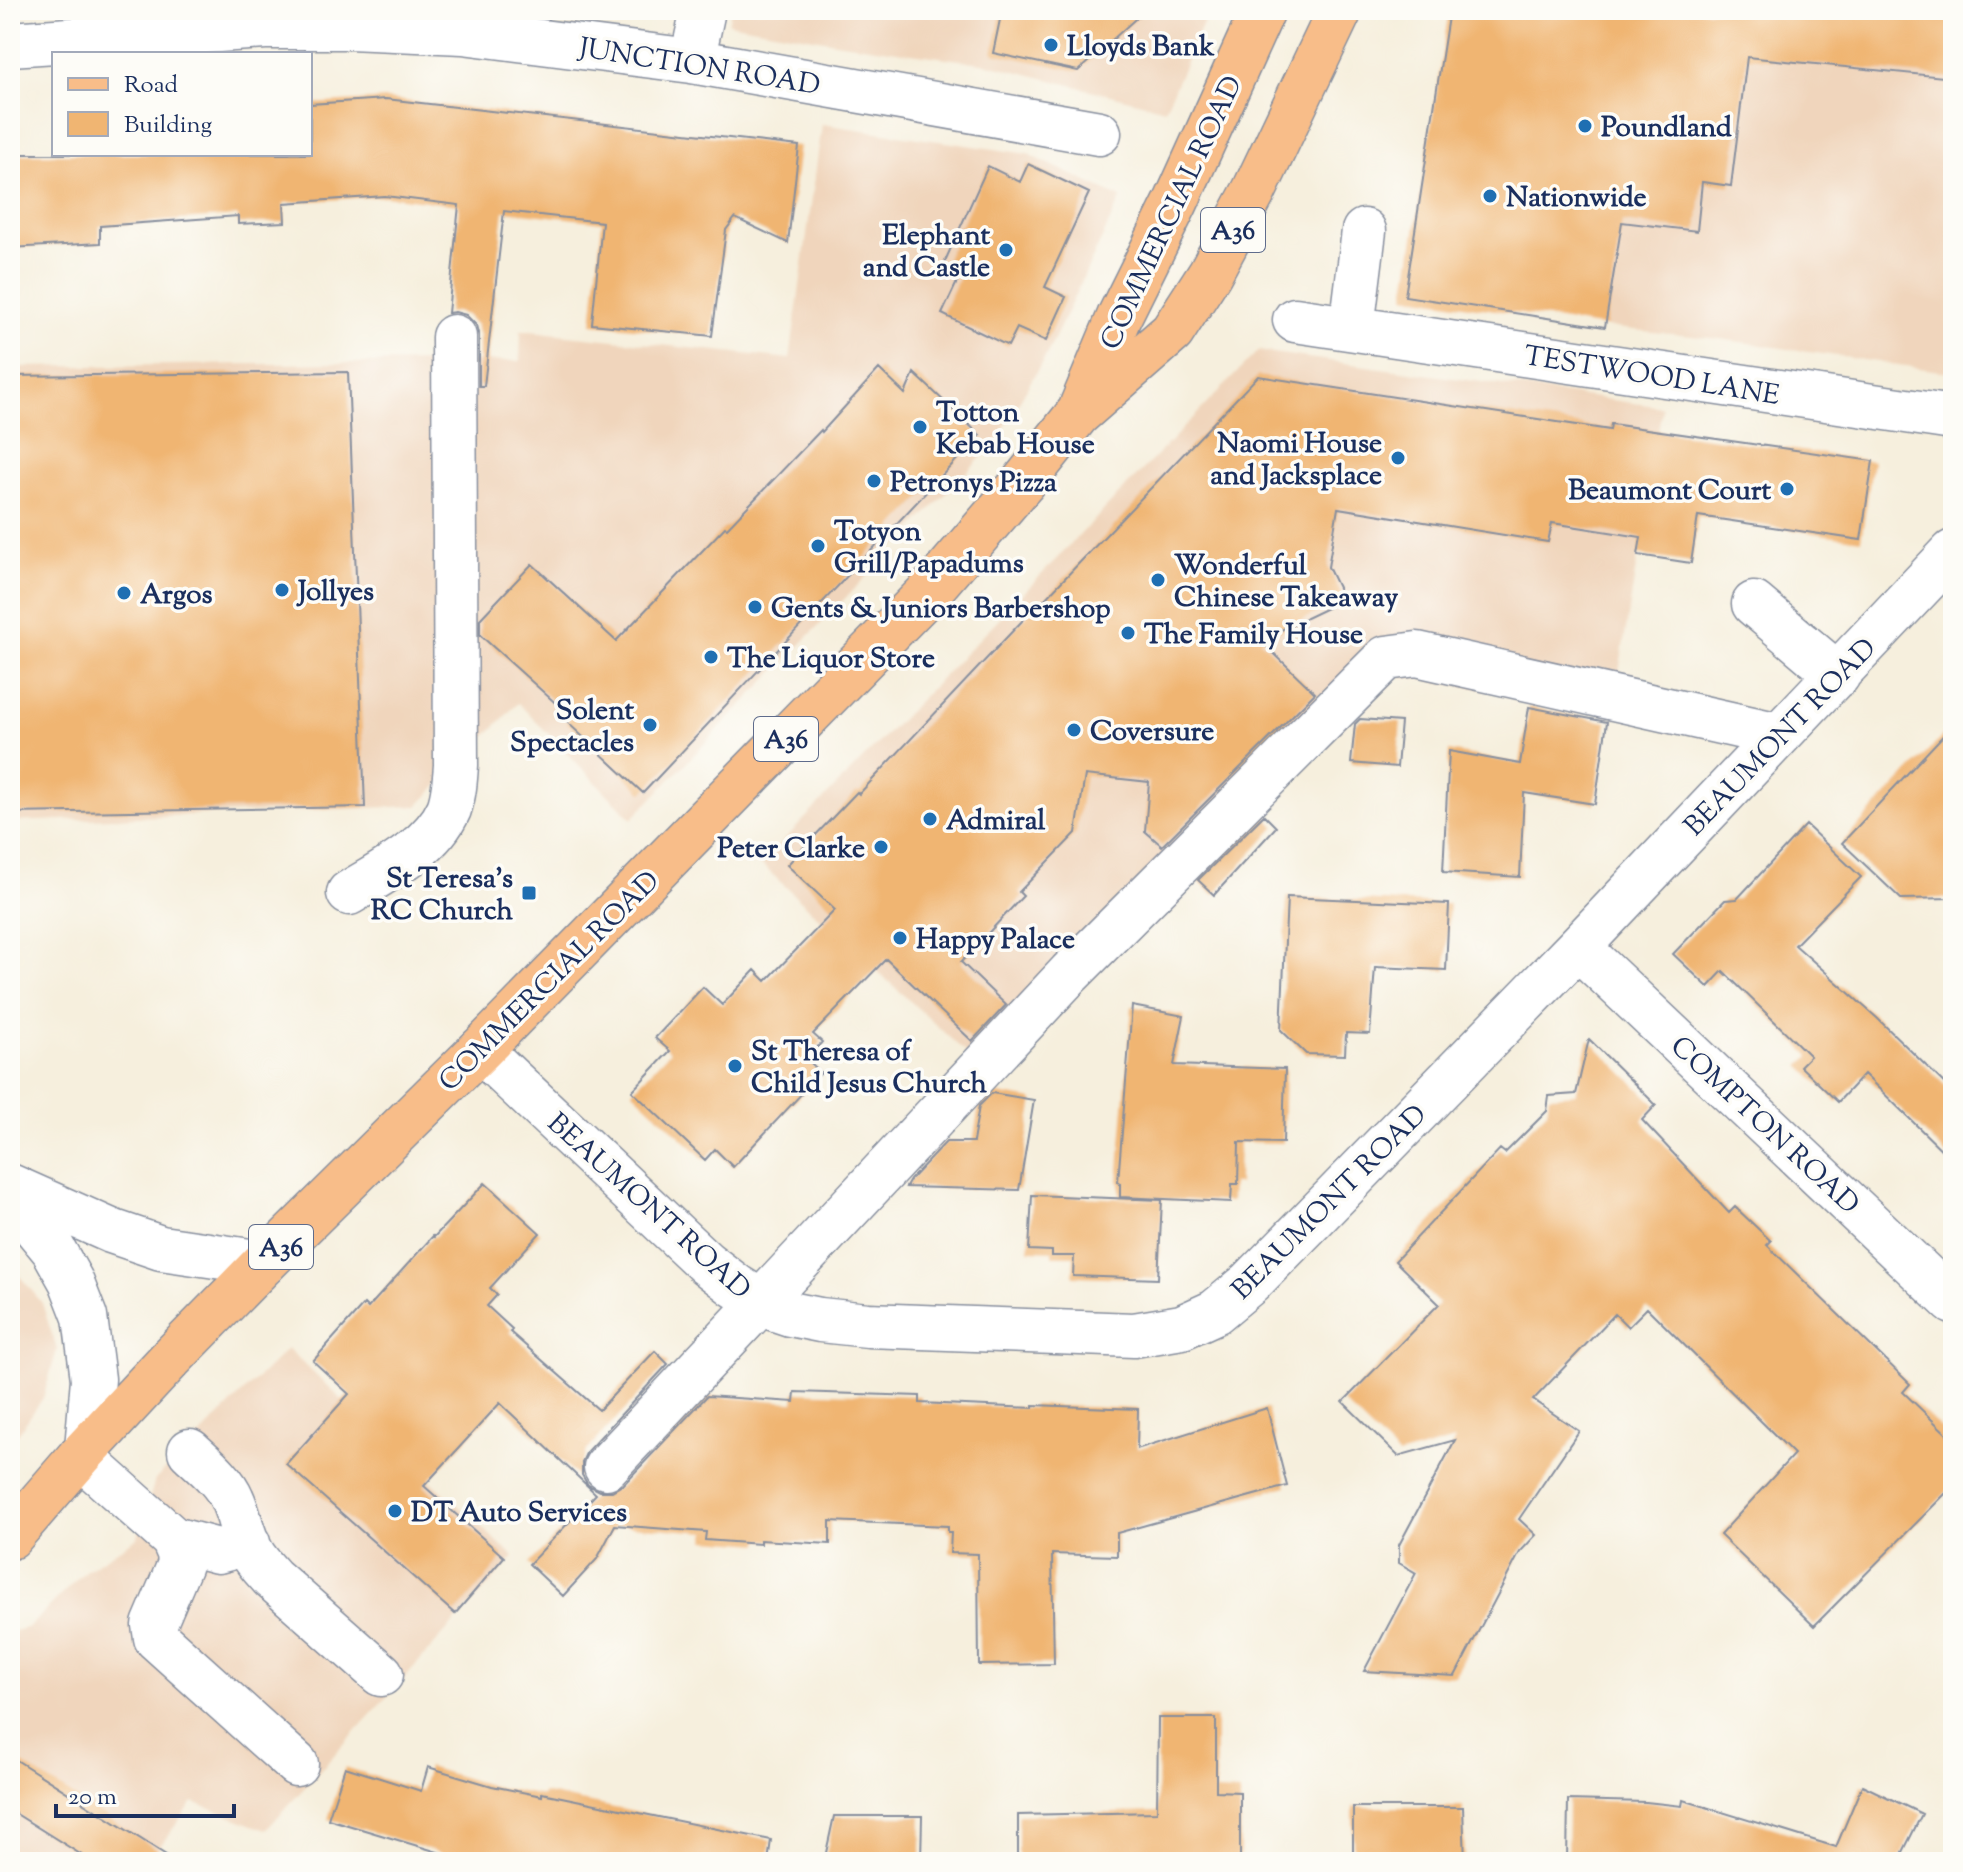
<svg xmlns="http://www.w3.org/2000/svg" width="1963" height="1872" font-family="'Sorts Mill Goudy',serif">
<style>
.built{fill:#f0d5bc}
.building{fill:#f0b572}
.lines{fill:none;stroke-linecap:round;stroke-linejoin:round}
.minor-casing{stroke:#888f9e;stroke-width:47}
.major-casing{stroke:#888f9e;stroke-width:47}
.minor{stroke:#fff;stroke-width:44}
.major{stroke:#f8bd89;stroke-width:44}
.poi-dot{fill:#1f6fb2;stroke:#fdfcf7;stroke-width:3}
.labels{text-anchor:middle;stroke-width:7;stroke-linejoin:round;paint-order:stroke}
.shield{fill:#fdfcf7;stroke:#5f6c8c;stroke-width:2}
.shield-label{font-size:26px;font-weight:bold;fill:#1b2f5e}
.poi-label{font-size:28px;font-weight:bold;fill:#1b2f5e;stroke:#fdfcf7;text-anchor:start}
.street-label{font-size:28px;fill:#1b2f5e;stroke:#fdfcf7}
</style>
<rect width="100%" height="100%" fill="#fdfcf7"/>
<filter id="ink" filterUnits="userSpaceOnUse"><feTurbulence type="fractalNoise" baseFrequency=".0125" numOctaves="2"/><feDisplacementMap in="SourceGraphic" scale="16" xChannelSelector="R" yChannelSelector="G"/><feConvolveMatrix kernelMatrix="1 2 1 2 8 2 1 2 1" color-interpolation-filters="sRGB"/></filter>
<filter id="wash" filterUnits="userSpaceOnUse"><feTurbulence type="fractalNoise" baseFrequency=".006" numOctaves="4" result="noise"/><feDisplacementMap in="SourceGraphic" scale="32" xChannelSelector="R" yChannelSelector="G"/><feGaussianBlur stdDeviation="1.8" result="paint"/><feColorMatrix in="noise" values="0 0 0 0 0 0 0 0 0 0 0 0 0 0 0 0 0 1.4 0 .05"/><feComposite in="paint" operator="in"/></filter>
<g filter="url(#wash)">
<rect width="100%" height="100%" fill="#f6efdd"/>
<path class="built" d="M731 10H1209L1165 109 988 64 841 43 728 23Z
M1449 10H1953V373L1720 339 1605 327 1405 296Z
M822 124 1028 154 1121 198 1050 348 996 442 632 819 518 703 418 806 10 822V367L520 361 521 330 790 359Z
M1258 351 1662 407 1613 709 1387 674 989 1074 761 864Z
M10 1264 42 1303 57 1350 43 1398 10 1445Z
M287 1349 514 1557 266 1830 193 1802 148 1862H10V1632L29 1627 86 1570 138 1537 155 1480Z"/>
<g id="blocks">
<path class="building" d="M1002 10H1145L1078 71 993 53Z
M1449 10H1953V78L1747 57 1731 186 1702 182 1697 231 1622 222 1605 327 1405 296Z
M386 99 799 146 788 243 735 218 726 230 712 336 592 324 602 222 504 211 484 386H479V337L476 325 466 315 455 312 448 313 459 205 385 196 284 203 285 222 238 224V216L100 226V243L10 248V154H310V104Z
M1028 164 1089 193 1045 287 1066 297 1046 341 1017 328 1008 346 942 314 959 278 941 270 988 166 1020 182Z
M879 369 905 394 914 373 980 435 643 793 567 722 571 717 480 635V619L532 564 616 641 725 527 727 528 821 430 822 432Z
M348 372 365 807 10 813V376Z
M1258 376 1610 430 1611 424 1873 461 1861 540 1698 516 1691 563 1638 555 1641 537 1552 523 1548 542 1338 508 1328 567 1344 600 1260 640 1315 693 1162 846 1145 831 1149 782 1085 775 1076 833 1019 892 1023 896 961 962 1006 1005 972 1041 886 959 813 1034 822 1042 807 1059 821 1073 733 1167 715 1149 705 1160 632 1091 670 1051 655 1038 703 987 722 1005 755 970 766 981 835 910 787 865 857 792 859 794 1040 602 1041 603Z
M1529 707 1607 722 1595 804 1524 793 1520 877 1443 872 1449 751 1520 764Z
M1360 719 1401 722 1397 767 1351 763 1355 724Z
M1953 725V898L1901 899 1842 843Z
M1264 815 1276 827 1214 895 1198 880Z
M1806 825 1861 877 1795 945 1877 1018 1953 1092V1161L1864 1074 1838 1102 1800 1066 1810 1056 1723 971 1708 987 1673 954 1725 900 1737 899Z
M1287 897 1449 904 1446 970 1375 967 1370 1034 1346 1033 1345 1055 1306 1054 1281 1030Z
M1132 1006 1184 1016 1174 1065 1285 1069 1283 1143 1239 1142 1238 1184H1232L1231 1202 1120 1197V1183L1118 1182Z
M1589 1039 1656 1105 1642 1120 1729 1213 1735 1207 1771 1241 1767 1245 1910 1384 1903 1392 1953 1440V1486L1814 1626 1720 1535 1794 1454 1647 1308 1628 1327 1615 1314 1533 1400 1579 1431 1519 1519 1536 1535 1520 1552 1455 1676 1364 1671 1416 1573 1399 1563V1545L1455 1440 1398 1456 1343 1402 1439 1304 1395 1261 1500 1149 1505 1153 1547 1111 1549 1096 1576 1094Z
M992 1093 1034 1100 1019 1190 906 1187 910 1180 946 1142H973L979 1106Z
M485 1183 540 1233 490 1288 497 1295 487 1306 512 1329 510 1332 599 1410 655 1351 668 1364 587 1451 582 1462V1475L588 1485 600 1491H612L624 1484 707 1396 794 1402 795 1392 920 1396V1403L1033 1408V1405L1138 1409 1137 1449 1267 1408 1287 1486 1117 1533V1556L1052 1554 1054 1664 979 1665 978 1554 950 1553 951 1532H948V1526L830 1521V1544L760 1540V1544L705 1540 706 1532 615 1525 597 1559 563 1596 529 1564 596 1494 500 1403 424 1486 504 1557 455 1614 286 1464 349 1394 313 1361 364 1304 368 1308 433 1236 434 1237Z
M1032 1195 1162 1200 1158 1279 1073 1276 1074 1256H1052V1251L1029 1250Z
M1158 1718H1216V1791L1240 1792V1862H1018V1815L1157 1812Z
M10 1756 177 1862H93L10 1810Z
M345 1767 421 1791 428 1767 492 1786 542 1796V1793L771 1840 768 1862H471L328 1819Z
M1862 1785 1922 1814 1898 1862H1567L1568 1800 1646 1802 1682 1806 1683 1800 1836 1847Z
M1353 1807H1463L1465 1862H1353Z
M834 1816H922L921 1862H824Z"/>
</g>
</g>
<g filter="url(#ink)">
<use href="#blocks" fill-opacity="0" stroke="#888f9e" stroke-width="2"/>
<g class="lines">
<g class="minor-casing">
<path id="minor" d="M10 44 265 27H349L463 32 692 61 1099 133
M692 61 703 10
M1295 320 1953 418
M1352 328 1364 231
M1754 604 1838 675
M349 893C383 872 432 848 449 809 454 795 455 780 456 765L454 337
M1578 947 1953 1302
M480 1050 706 1263 736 1286 769 1307 790 1314 820 1320 868 1325 1134 1335 1182 1327 1215 1312 1250 1283 1310 1222 1578 947 1953 552
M10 1186 111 1231 161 1248 264 1263
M10 1197 53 1249 71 1281 85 1317 93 1379 87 1448
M190 1451C205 1465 224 1480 232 1499 240 1516 242 1536 252 1553 257 1562 265 1570 272 1578L381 1674
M80 1456 173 1539 218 1551 248 1543
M606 1467 1070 973 1386 658 1417 654 1779 735
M173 1539 179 1553 180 1564 154 1625 156 1638 296 1764"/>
</g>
<g class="major-casing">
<path id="major" d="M1082 405 1119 317 1176 202 1263 10
M10 1537 80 1456 172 1357 264 1263 480 1050 928 593 1022 484 1077 415 1172 332 1210 273 1254 191 1340 10"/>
</g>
<use href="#minor" class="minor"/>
<use href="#major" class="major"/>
</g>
</g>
<g class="poi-dot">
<circle cx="1051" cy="45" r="8"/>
<circle cx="1585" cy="126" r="8"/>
<circle cx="1490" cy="196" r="8"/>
<circle cx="1006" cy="250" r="8"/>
<circle cx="920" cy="427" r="8"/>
<circle cx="1398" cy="458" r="8"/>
<circle cx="874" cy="481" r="8"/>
<circle cx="1787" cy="489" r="8"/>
<circle cx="818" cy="546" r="8"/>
<circle cx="1158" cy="580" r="8"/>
<circle cx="282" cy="590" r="8"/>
<circle cx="124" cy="593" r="8"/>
<circle cx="755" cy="607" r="8"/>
<circle cx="1128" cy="633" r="8"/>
<circle cx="711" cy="657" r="8"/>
<circle cx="650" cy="725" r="8"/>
<circle cx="1074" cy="730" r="8"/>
<circle cx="930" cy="819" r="8"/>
<circle cx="881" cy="847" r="8"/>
<rect x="521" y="885" width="16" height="16" rx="4"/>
<circle cx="900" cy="938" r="8"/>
<circle cx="735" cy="1066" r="8"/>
<circle cx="395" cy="1511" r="8"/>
</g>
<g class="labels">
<g class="shield">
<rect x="1201" y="208" width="64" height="44" rx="6"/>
<rect x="754" y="717" width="64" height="44" rx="6"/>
<rect x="249" y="1225" width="64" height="44" rx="6"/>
</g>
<g class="shield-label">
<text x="1233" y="239">A36</text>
<text x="786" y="748">A36</text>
<text x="281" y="1256">A36</text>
</g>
<g class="poi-label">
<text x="1067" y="55">Lloyds Bank</text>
<text x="1601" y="136">Poundland</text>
<text x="1506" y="206">Nationwide</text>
<text x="990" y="244" text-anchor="end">Elephant<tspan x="990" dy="32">and Castle</tspan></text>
<text x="936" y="421">Totton<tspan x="936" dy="32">Kebab House</tspan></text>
<text x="1382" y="452" text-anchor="end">Naomi House<tspan x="1382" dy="32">and Jacksplace</tspan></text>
<text x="890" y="491">Petronys Pizza</text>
<text x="1771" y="499" text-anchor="end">Beaumont Court</text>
<text x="834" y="540">Totyon<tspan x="834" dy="32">Grill/Papadums</tspan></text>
<text x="1174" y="574">Wonderful<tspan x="1174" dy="32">Chinese Takeaway</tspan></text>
<text x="298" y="600">Jollyes</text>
<text x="140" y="603">Argos</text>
<text x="771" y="617">Gents &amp; Juniors Barbershop</text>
<text x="1144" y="643">The Family House</text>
<text x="727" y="667">The Liquor Store</text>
<text x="634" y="719" text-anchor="end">Solent<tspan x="634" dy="32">Spectacles</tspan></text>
<text x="1090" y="740">Coversure</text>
<text x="946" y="829">Admiral</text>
<text x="865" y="857" text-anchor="end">Peter Clarke</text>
<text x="513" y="887" text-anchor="end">St Teresa's<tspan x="513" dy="32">RC Church</tspan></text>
<text x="916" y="948">Happy Palace</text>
<text x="751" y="1060">St Theresa of<tspan x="751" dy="32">Child Jesus Church</tspan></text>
<text x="411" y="1521">DT Auto Services</text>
</g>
<g class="street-label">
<text transform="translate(700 65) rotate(9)" y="10">JUNCTION ROAD</text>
<text transform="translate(1170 212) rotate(-65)" y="10">COMMERCIAL ROAD</text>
<text transform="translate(1652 374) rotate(9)" y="10">TESTWOOD LANE</text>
<text transform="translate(1779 736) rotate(-46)" y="10">BEAUMONT ROAD</text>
<text transform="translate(548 980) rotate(-45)" y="10">COMMERCIAL ROAD</text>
<text transform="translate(1766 1124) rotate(43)" y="10">COMPTON ROAD</text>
<text transform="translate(1328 1201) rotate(-45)" y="10">BEAUMONT ROAD</text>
<text transform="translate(650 1205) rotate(42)" y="10">BEAUMONT ROAD</text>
</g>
</g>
<rect width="1963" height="1872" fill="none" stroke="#fdfcf7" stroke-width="40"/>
<rect x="52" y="52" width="260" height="104" fill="#fdfcf7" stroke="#a3aaba" stroke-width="2"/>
<rect x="68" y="78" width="40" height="12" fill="#f8bd89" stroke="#a3aaba" stroke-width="2"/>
<text x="124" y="92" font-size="24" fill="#1b2f5e">Road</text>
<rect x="68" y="112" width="40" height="24" fill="#f0b572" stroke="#a3aaba" stroke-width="2"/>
<text x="124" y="132" font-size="24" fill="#1b2f5e">Building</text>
<path d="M56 1804v12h178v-12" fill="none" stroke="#1b2f5e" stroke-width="4"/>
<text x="68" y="1804" font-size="24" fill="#1b2f5e" stroke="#fdfcf7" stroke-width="6" paint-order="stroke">20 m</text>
</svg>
